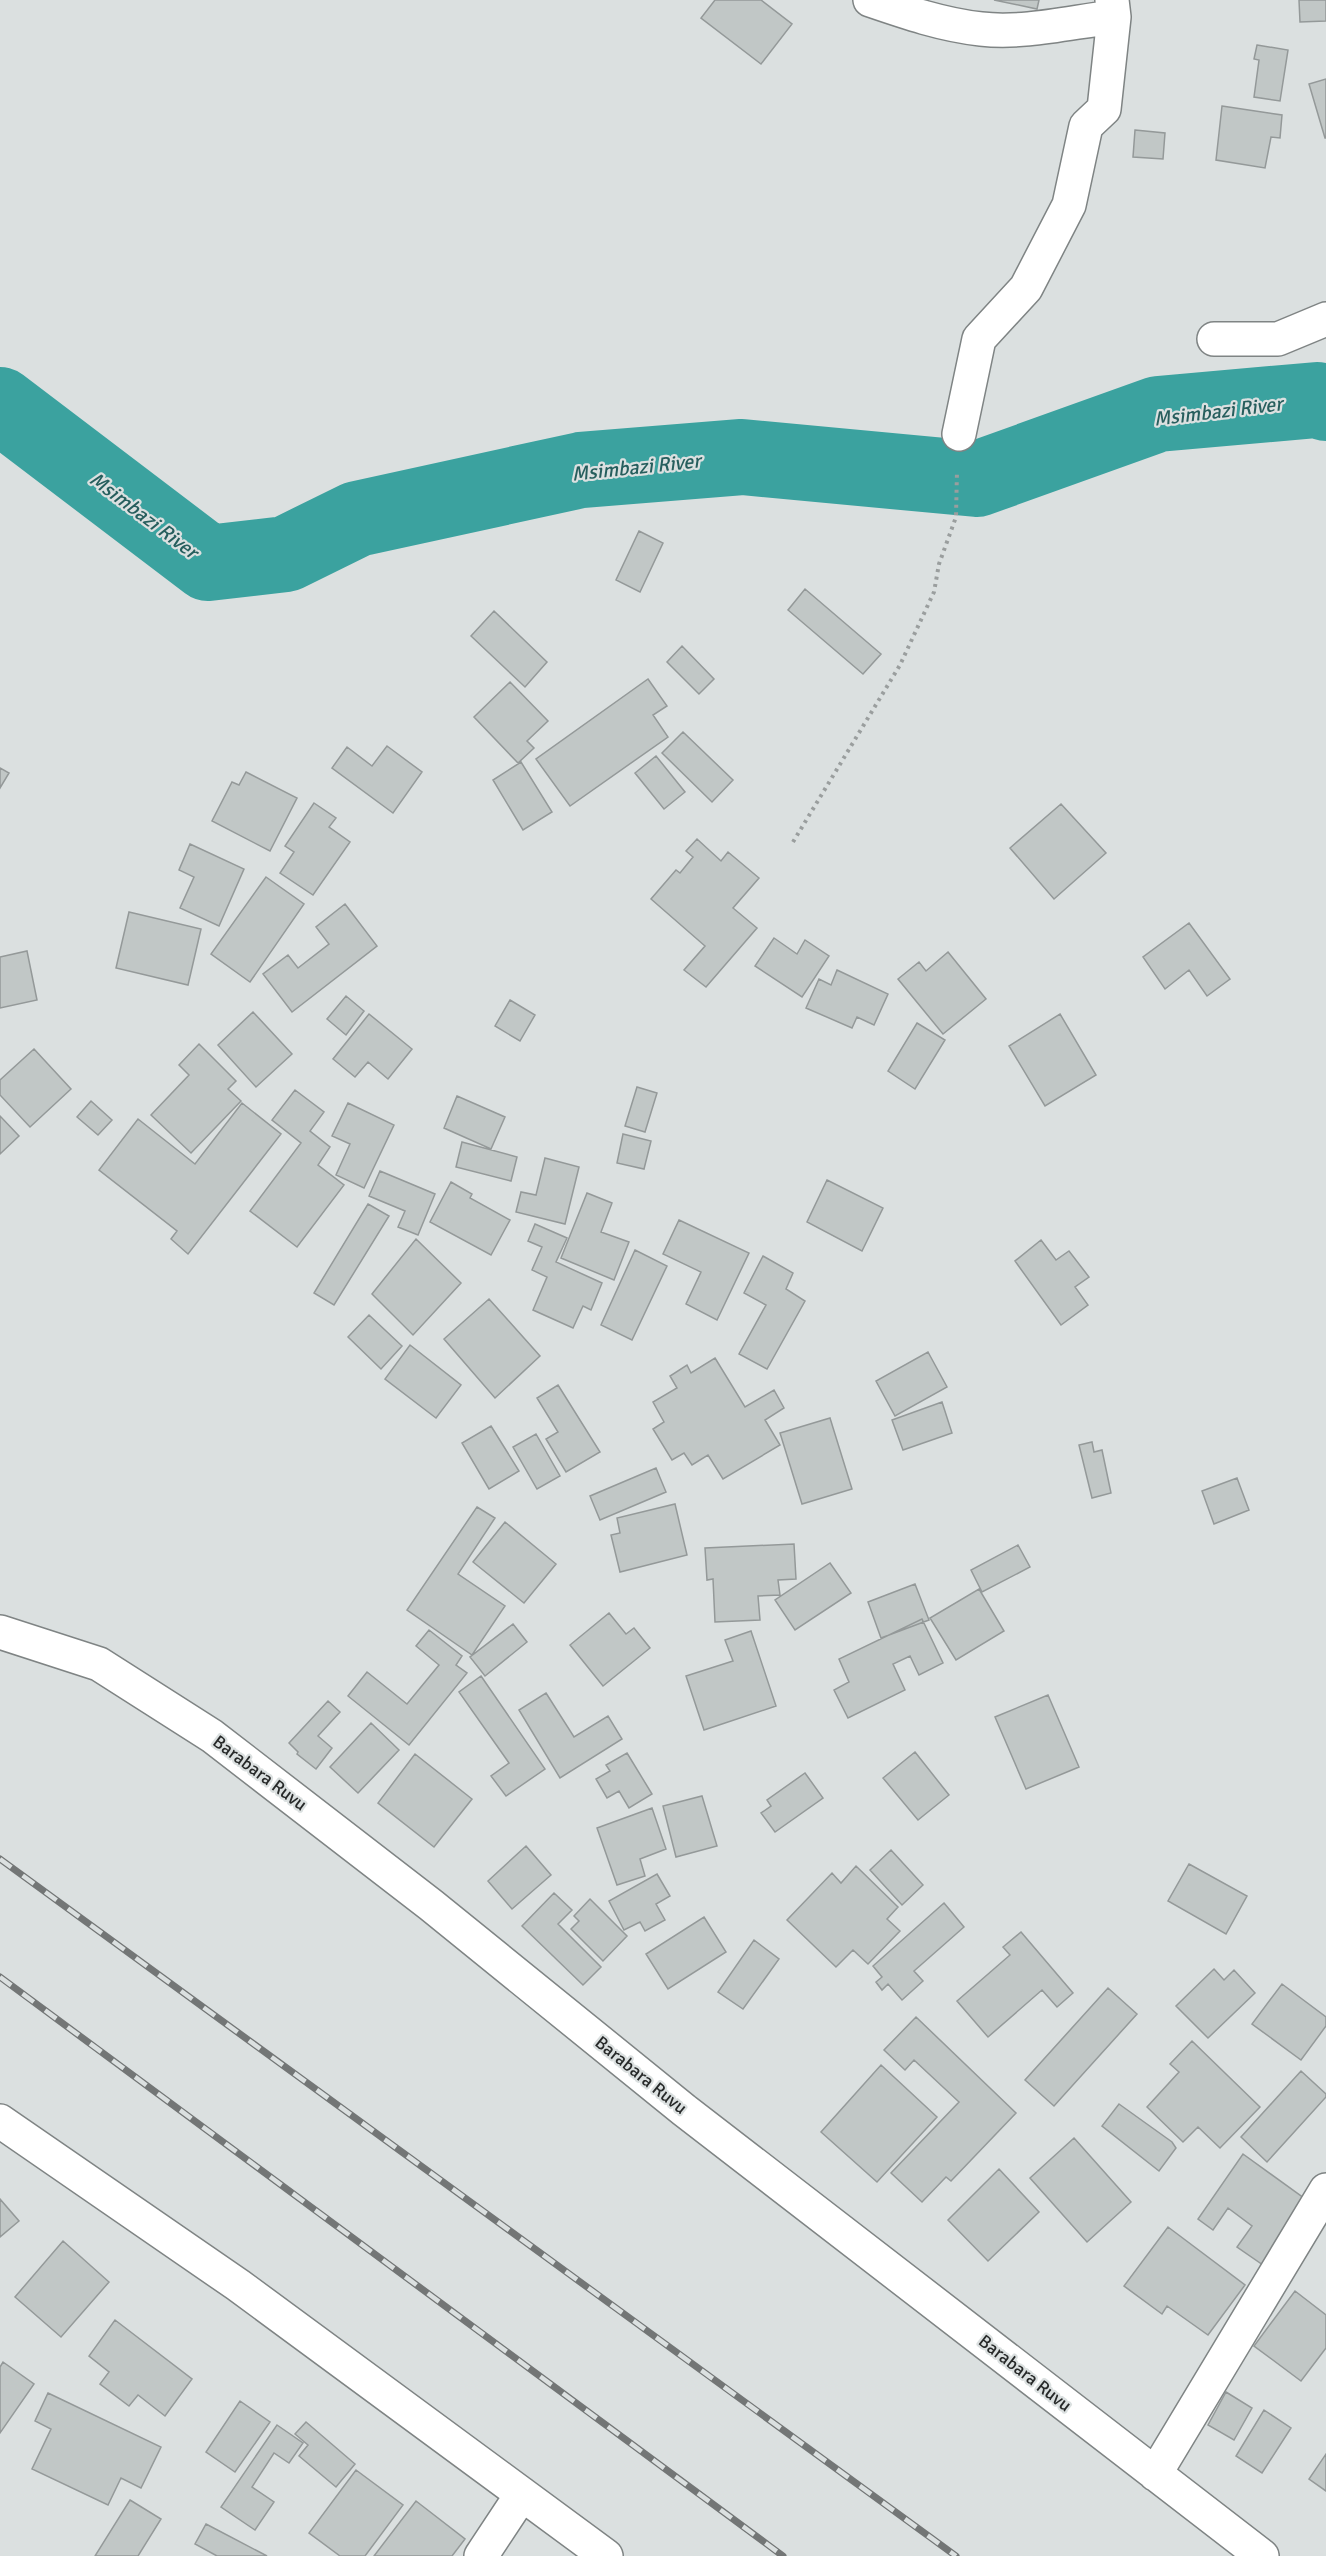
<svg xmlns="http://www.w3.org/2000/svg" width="1326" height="2556" font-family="Signika,sans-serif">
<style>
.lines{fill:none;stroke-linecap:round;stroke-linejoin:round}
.river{stroke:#3ba29f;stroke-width:76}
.building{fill:#c1c7c6;stroke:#949999;stroke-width:1.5}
.street-casing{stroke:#7f8484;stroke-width:36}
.path{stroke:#9a9e9e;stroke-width:4;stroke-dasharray:3 4.5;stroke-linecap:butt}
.street{stroke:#fff;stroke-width:33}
.rail-casing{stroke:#737676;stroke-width:7}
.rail{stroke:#dbe0e0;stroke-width:4.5;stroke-dasharray:14;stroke-linecap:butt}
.labels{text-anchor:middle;stroke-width:4.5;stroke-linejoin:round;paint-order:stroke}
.street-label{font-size:18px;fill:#272929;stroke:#dbe0e0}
.water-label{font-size:20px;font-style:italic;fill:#265e5d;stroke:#dbe0e0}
</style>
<rect width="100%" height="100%" fill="#dbe0e0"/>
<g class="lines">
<path class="river" d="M0 405 208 563 286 554 357 519 581 470 742 457 977 479 1158 414 1317 400 1326 403"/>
</g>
<path class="building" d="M715 0H761L792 24 761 64 701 18Z
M994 0H1039L1037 9Z
M1299 0H1326V21L1300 22Z
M1257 45 1288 50 1280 101 1254 97 1259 60 1254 59Z
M1326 79V138H1325L1309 84Z
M1222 106 1282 115 1280 138 1271 137 1265 168 1216 160Z
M1135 130 1165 133 1163 159 1133 157Z
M639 531 663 543 640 592 616 580Z
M805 589 881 654 863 674 788 610Z
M494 611 547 662 525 687 471 636Z
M682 646 714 679 699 694 667 662Z
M648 679 667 706 653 715 668 737 570 806 536 759Z
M510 682 548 721 527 741 534 748 518 763 474 717Z
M683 732 733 780 712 802 662 753Z
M387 746 422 772 393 813 332 768 347 747 372 766Z
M656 756 685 792 664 809 635 773Z
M521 762 552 812 523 830 493 780Z
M0 768 9 773 0 788Z
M246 772 297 798 270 851 212 821 232 782 239 785Z
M314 803 336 818 329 827 350 842 313 895 280 873 294 852 285 846Z
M1061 804 1106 853 1054 899 1010 848Z
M697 839 721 861 728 852 759 878 733 908 757 928 706 987 684 970 705 946 651 899 676 870 680 873 693 857 686 851Z
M190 844 244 869 219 926 180 908 194 877 179 870Z
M266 877 304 904 250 982 211 954Z
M345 904 377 946 292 1012 263 974 288 955 298 968 329 944 316 927Z
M129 912 201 929 188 985 116 968Z
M1189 923 1230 979 1207 996 1189 970 1165 989 1143 957Z
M774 938 797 954 805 940 829 956 802 997 755 966Z
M27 951 37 1000 0 1008V957Z
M948 952 986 999 943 1034 898 979 919 962 926 971Z
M837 970 888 994 874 1025 857 1017 852 1028 806 1008 819 979 831 985Z
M346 996 364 1011 346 1035 327 1019Z
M510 1000 535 1015 520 1041 495 1026Z
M253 1012 292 1054 256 1087 218 1045Z
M369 1014 412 1049 388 1079 368 1062 355 1077 333 1059Z
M1060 1014 1096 1075 1045 1106 1009 1046Z
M917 1023 945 1040 915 1089 888 1071Z
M199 1044 236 1081 228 1089 241 1101 191 1153 151 1115 189 1075 179 1065Z
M34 1049 71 1089 30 1127 0 1095V1080Z
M637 1087 657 1093 645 1132 625 1126Z
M295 1090 324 1112 310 1131 330 1147 318 1165 344 1185 297 1247 250 1211 301 1143 272 1120Z
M457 1096 505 1117 491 1149 444 1128Z
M91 1101 112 1120 98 1135 77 1117Z
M242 1103 281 1134 188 1254 171 1239 177 1231 99 1170 138 1119 195 1164Z
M348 1103 394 1125 364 1188 336 1175 350 1144 332 1136Z
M0 1116 19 1136 0 1154Z
M623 1134 651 1141 644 1169 617 1163Z
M462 1142 517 1157 511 1181 456 1167Z
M545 1158 579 1167 565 1224 516 1212 521 1192 536 1195Z
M380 1171 435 1194 418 1235 398 1227 405 1211 369 1196Z
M827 1180 883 1208 862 1251 807 1222Z
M451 1182 472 1194 470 1198 510 1220 491 1255 430 1222Z
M587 1193 612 1203 601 1232 629 1242 614 1280 561 1258Z
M368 1204 389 1216 334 1305 314 1293Z
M679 1220 749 1253 717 1320 686 1304 701 1272 663 1254Z
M535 1224 567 1238 556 1262 602 1283 591 1310 583 1306 573 1328 533 1310 547 1277 532 1270 542 1247 528 1241Z
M416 1239 461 1283 413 1335 372 1294Z
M1041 1240 1056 1260 1069 1251 1089 1277 1075 1287 1088 1305 1061 1325 1015 1261Z
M635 1250 667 1266 632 1340 601 1325Z
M763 1256 793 1273 786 1289 805 1301 767 1369 739 1354 766 1305 744 1293Z
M489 1299 540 1356 495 1398 444 1339Z
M369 1315 402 1346 381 1369 348 1337Z
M410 1345 461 1385 436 1418 385 1379Z
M928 1352 947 1387 895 1416 876 1381Z
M715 1358 745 1407 774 1390 784 1408 765 1420 780 1445 723 1479 708 1455 692 1465 684 1453 672 1460 653 1429 664 1422 653 1402 677 1388 670 1376 687 1365 691 1373Z
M558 1385 600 1452 566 1472 546 1439 558 1432 537 1398Z
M942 1402 952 1433 903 1450 892 1420Z
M830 1418 852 1489 802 1504 780 1433Z
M491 1426 519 1471 489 1489 462 1443Z
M536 1434 560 1476 537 1489 513 1447Z
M1092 1442 1094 1452 1102 1450 1111 1493 1092 1498 1079 1445Z
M656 1468 666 1492 600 1520 590 1496Z
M1237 1478 1249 1510 1214 1524 1202 1491Z
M675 1504 687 1555 620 1572 611 1535 620 1533 617 1518Z
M477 1507 495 1518 458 1574 505 1606 472 1655 407 1610Z
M505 1522 556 1564 524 1603 473 1562Z
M794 1544 796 1579 778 1580 780 1595 758 1596 760 1620 715 1622 713 1579 707 1580 705 1548Z
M1018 1545 1030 1567 982 1592 971 1570Z
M830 1563 851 1593 795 1630 775 1600Z
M915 1584 929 1620 881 1638 868 1602Z
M979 1589 1004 1631 956 1660 930 1618Z
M609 1613 626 1634 634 1628 650 1648 603 1686 570 1645Z
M922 1619 943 1663 919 1675 910 1656 893 1664 905 1690 848 1718 834 1690 849 1682 839 1659Z
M513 1624 527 1642 485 1676 470 1657Z
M429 1630 462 1656 456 1665 467 1673 409 1745 348 1696 367 1672 407 1704 439 1665 416 1646Z
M751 1631 776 1706 704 1730 686 1676 733 1661 725 1640Z
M481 1676 545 1769 506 1796 491 1776 509 1763 459 1692Z
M546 1693 574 1737 608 1716 622 1739 560 1778 519 1710Z
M1048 1695 1079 1767 1026 1789 995 1717Z
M328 1701 340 1712 318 1736 332 1748 316 1769 297 1754 298 1752 289 1743Z
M371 1723 399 1750 358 1793 330 1767Z
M915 1752 949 1795 918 1820 883 1778Z
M627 1753 652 1794 629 1808 619 1791 607 1798 596 1779 610 1771 606 1765Z
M415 1754 472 1799 434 1847 378 1803Z
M805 1773 823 1798 775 1832 761 1813 771 1806 767 1800Z
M702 1796 717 1846 676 1857 663 1806Z
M652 1808 666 1849 640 1859 645 1876 617 1885 597 1828Z
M526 1846 551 1875 512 1909 488 1881Z
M891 1850 923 1885 902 1905 870 1870Z
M1189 1864 1247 1896 1226 1934 1168 1901Z
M856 1866 898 1907 887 1919 900 1931 868 1964 853 1950 836 1967 787 1920 832 1873 841 1883Z
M657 1874 670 1896 656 1904 665 1920 645 1931 640 1922 624 1930 609 1901Z
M554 1893 572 1910 558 1924 601 1967 583 1985 522 1926Z
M590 1899 627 1936 603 1961 571 1929 579 1921 574 1916Z
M944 1903 964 1927 914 1971 923 1981 902 2000 888 1984 882 1990 876 1982 882 1977 873 1966Z
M704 1917 726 1952 668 1989 646 1954Z
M1021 1932 1073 1993 1057 2007 1042 1990 988 2037 957 2001 1010 1955 1003 1947Z
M754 1940 779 1959 743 2009 718 1992Z
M1214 1969 1224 1980 1234 1970 1255 1993 1208 2038 1176 2006Z
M1282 1984 1326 2017V2026L1301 2060 1252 2024Z
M1108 1988 1137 2014 1054 2106 1025 2080Z
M916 2017 1016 2113 951 2181 946 2177 922 2202 891 2173 959 2102 914 2060 905 2070 884 2050Z
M1192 2041 1260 2107 1220 2148 1198 2127 1183 2142 1147 2107 1179 2072 1170 2064Z
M881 2065 937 2117 877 2182 821 2132Z
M1301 2071 1326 2094V2097L1267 2162 1241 2137Z
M1119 2104 1172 2142 1176 2148 1159 2171 1102 2126Z
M1074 2138 1131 2202 1087 2242 1030 2178Z
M1243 2154 1308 2201 1263 2265 1237 2247 1252 2226 1228 2208 1213 2230 1198 2219Z
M999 2169 1039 2212 988 2261 948 2220Z
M0 2199 19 2221 0 2237Z
M1168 2227 1245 2285 1208 2335 1167 2306 1162 2314 1124 2286Z
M63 2241 109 2282 61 2337 15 2297Z
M1295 2291 1326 2315V2348L1301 2381 1254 2346Z
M115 2320 192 2379 165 2416 138 2395 129 2406 100 2384 109 2372 89 2356Z
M3 2362 34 2384 0 2433V2367Z
M1226 2392 1252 2408 1234 2440 1208 2425Z
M48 2393 161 2447 141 2488 121 2478 108 2505 32 2469 51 2429 35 2421Z
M240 2401 270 2422 235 2472 206 2452Z
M1264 2410 1291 2428 1262 2473 1236 2456Z
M306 2422 355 2464 336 2487 299 2456 308 2445 295 2434Z
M277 2425 303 2443 289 2463 274 2453 252 2487 274 2502 255 2530 221 2507Z
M1326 2454V2491L1309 2479Z
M356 2470 403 2505 365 2556H340L309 2533Z
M130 2500 161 2519 138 2556H95Z
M416 2501 465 2539 452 2556H374Z
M206 2524 267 2556H217L195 2544Z"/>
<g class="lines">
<g class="street-casing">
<path id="street" d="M870 0C905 12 943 25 981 29 1024 34 1071 22 1114 17
M1214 339H1278L1326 319
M959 434 979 339 1026 288 1069 205 1086 126 1104 109 1114 17 1112 0
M0 1632 99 1664 212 1736 431 1905 684 2110 1262 2556
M0 2121 238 2285 606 2556
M1155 2474 1326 2190
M481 2556 522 2494"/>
</g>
<path class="path" d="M793 842 900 665 934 592 939 564 956 517 957 471"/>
<use href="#street" class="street"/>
<g class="rail-casing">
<path id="rail" d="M0 1859 956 2556
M0 1977 783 2556"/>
</g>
<use href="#rail" class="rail"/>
</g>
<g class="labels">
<g class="street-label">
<text transform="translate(260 1773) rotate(37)" y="6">Barabara Ruvu</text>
<text transform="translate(641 2075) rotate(39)" y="6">Barabara Ruvu</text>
<text transform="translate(1025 2373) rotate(38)" y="6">Barabara Ruvu</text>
</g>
<g class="water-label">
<text transform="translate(1218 411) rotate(-7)" y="7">Msimbazi River</text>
<text transform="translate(636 467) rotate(-6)" y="7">Msimbazi River</text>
<text transform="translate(144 515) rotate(37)" y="7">Msimbazi River</text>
</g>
</g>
</svg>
